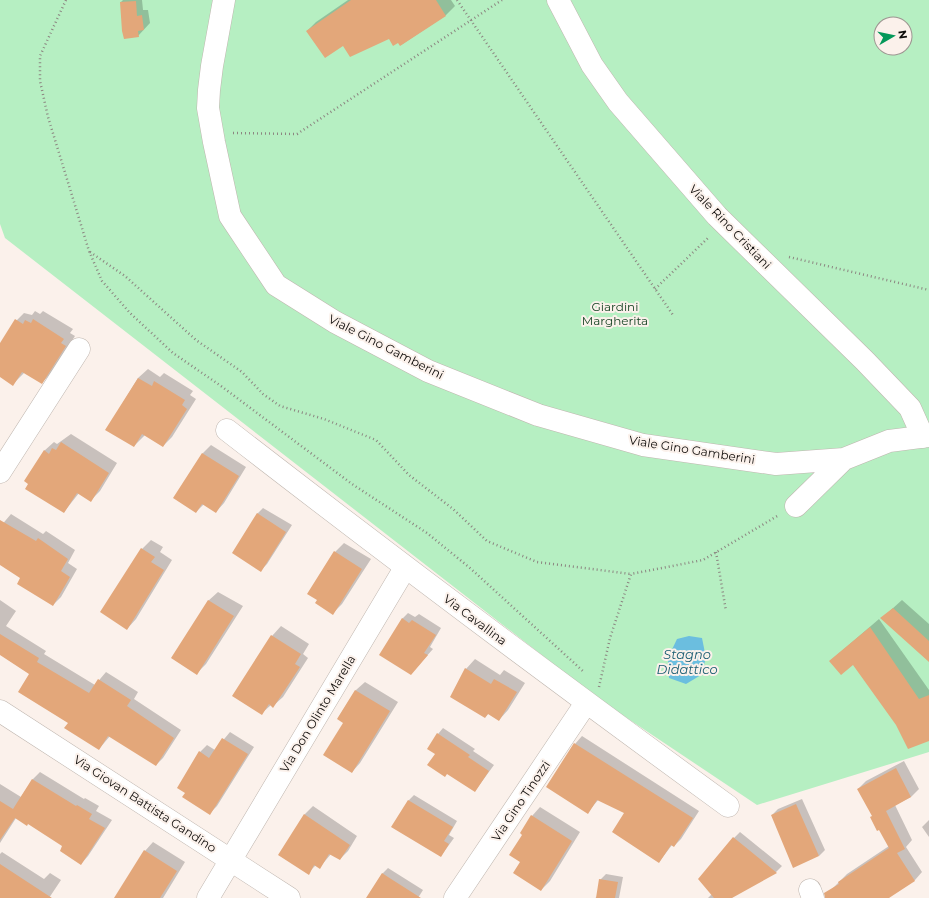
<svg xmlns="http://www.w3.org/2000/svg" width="929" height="898" font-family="Montserrat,sans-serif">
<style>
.green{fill:#b6efc2;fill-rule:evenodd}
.water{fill:#6bbedf}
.shadow{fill:#0003}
.building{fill:#e3a77a}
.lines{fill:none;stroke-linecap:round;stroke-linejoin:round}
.street-casing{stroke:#bfb6af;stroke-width:23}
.secondary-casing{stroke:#bfb6af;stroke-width:23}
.path{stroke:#8c8681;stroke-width:2.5;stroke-dasharray:1 3;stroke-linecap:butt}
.street{stroke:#fff;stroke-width:22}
.secondary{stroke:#fff;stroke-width:22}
.labels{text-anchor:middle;stroke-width:4;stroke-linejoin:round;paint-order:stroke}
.street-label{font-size:12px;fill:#0f0c0a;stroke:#fbf1eb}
.park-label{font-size:12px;fill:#154323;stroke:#fbf1eb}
.water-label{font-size:13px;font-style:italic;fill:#185b71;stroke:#fbf1eb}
</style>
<rect width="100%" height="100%" fill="#fbf1eb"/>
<path class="green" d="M0 0H929V752L757 805 597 698 5 238 0 224ZM881 24H905V48H881Z"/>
<path class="water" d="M689 636 702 638 706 658 701 675 686 684 669 678 668 658 677 639Z"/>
<path class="shadow" d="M123 0H142L143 10H148L150 23 138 36 121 2Z
M348 0H451L455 6 446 15 401 45 398 41 389 38 343 45 307 31 316 22Z
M35 311 40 314 43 311 73 329 70 333 75 336 51 373 42 383 25 372 13 384 0 376V345L15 322 24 313 32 315Z
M148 369 160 377 164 373 193 391 190 395 196 399 172 437 163 446 145 435 134 446 107 429 138 378Z
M71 434 117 463 100 491 91 500 79 493 64 512 44 451 54 442 57 444Z
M211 445 246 467 224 503 216 512 204 504 196 512 175 497 203 453Z
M263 508 292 525 267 564 261 570 257 514Z
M11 514 43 534 46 531 75 550 68 563 77 569 61 597 53 605 22 577 0 564V527Z
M151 540 163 547 160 552 172 560 136 619 127 629 142 549Z
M344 543 371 559 342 604 333 613 318 600 335 552Z
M218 592 243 606 206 664 197 673 208 601Z
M0 600 16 611 6 626 46 651 44 654 95 685 106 672 138 692 134 699 181 730 163 758 156 765 110 736 99 749 69 722 30 674 0 654Z
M902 600 929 624V661L882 618Z
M408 613 415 617 419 614 441 628 430 647 433 649 417 667 402 619Z
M879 619 929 690V739L897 724 853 664 830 661Z
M281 626 309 644 303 654 308 658 283 697 273 706 271 705 262 713 272 636Z
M475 659 500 675 504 670 525 683 508 710 499 720 489 713 485 717 466 669Z
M365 682 398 702 360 763 352 772 345 722 338 718 356 690Z
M443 728 475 749 473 751 494 765 475 791 438 734Z
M230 732 254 747 217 806 210 813 186 793 200 752 207 745 215 750Z
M582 736 699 811 681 839 674 846 672 845 659 862 625 813 599 799 587 813 575 744Z
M904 761 919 789 911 797 895 805 912 840 906 847 922 872 915 880 886 898H837L832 889 847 874 889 846 858 789 866 781Z
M40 772 84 799 85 798 99 806 96 811 112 820 88 856 81 864 64 846 28 823 16 818 0 843V784L21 797 33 779Z
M414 795 457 821 449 835 454 838 441 856 393 826 409 800Z
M802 799 825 850 819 856 772 815 778 809Z
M313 806 357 836 348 851 340 859 331 854 320 867 316 865 308 873 279 855 305 814Z
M540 807 580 832 550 881 541 890 521 861 523 834 532 816Z
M929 820V837L922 827Z
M740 832 782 866 776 872 730 898H708L712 894 734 838Z
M153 842 185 862 163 898H134L145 851Z
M2 852 44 879 50 873 61 880 49 898H0V854Z
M388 868 423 890 418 898H367L382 874Z
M606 874 623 877 619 898H595L598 897 600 880Z"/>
<path class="building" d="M351 0H436L446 16 400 46 398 43 393 46 389 39 350 57 343 46 325 58 306 31Z
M136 1 137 16 142 15 144 30 138 31 139 37 124 39 122 31 120 2Z
M15 319 23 324 25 320 31 323 33 319 64 339 61 343 66 346 42 384 22 372 13 386 0 377V343Z
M138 378 152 386 154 381 185 400 182 405 187 409 163 447 142 434 134 447 105 430Z
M61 442 109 473 91 502 77 493 64 513 25 489 28 484 24 481 44 450 49 454 52 448 56 450Z
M202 453 239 476 216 513 202 504 196 513 173 498Z
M257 513 286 532 261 572 232 553Z
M0 520 36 541 38 538 68 559 61 571 70 577 53 606 17 584 20 578 0 565Z
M141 548 155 557 151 562 164 570 127 630 100 612Z
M334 551 362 569 333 615 315 603 317 600 307 594Z
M208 600 234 616 197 675 171 658Z
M893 608 929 641V662L880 618Z
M402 618 409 623 412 620 436 635 424 653 428 655 411 675 379 655Z
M870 627 919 699 929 695V741L908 749 896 725 853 665 841 675 829 661Z
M0 634 39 658 37 662 89 693 98 679 131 700 127 706 174 738 156 766 108 736 99 750 64 728 68 723 18 692 29 674 0 655Z
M271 635 301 654 295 664 300 667 273 708 269 704 262 715 232 696Z
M465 668 491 684 494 679 517 692 499 721 488 714 485 718 450 697Z
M355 690 390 711 352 773 323 755 343 723 337 719Z
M437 733 470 755 468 757 489 771 475 792 447 774 445 777 427 765 435 754 427 749Z
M222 738 248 754 210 815 182 797 185 793 177 788 199 751 209 758Z
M574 743 693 818 674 847 671 845 659 863 612 832 624 813 597 800 588 814 546 787Z
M896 768 911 797 886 811 905 849 897 853 915 881 889 898H825L824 893 839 884 838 882 889 848 879 830 877 831 870 817 872 816 857 789Z
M32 779 76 806 77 805 92 814 89 819 105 828 81 865 60 851 62 846 28 824 27 826 15 818 0 840V801L13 809Z
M408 800 453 827 444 841 449 844 441 857 391 827Z
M796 804 819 856 793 868 771 815Z
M304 814 350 845 340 860 329 854 320 869 314 865 309 875 278 855Z
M531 815 572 841 541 891 513 873 520 862 509 855 522 835 520 833Z
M733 837 777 873 732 898H714L698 879Z
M144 850 177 871 160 898H114Z
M0 864 52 898H0Z
M382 873 388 877 421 898H366Z
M599 879 618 882 615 898H596Z"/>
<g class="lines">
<g class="street-casing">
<path id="street" d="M224 0 212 66 209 90 208 108 214 142 230 216 276 285 335 322 428 371 538 415 643 445 776 464 844 459
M558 0 592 65 618 102 717 216 865 361 910 408 923 437
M227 430C392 558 559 683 728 806
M0 472 79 349
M796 506 844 459 889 441 929 436
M810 890 813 898
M208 898 405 568
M455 898 586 703"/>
</g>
<g class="secondary-casing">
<path id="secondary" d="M0 711 289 898"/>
</g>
<path class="path" d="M66 0 40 56V81L48 117 89 251 102 281 130 313 173 353 221 386 352 484 427 533 470 568 584 672
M457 0 673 315
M233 133 297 134 502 0
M90 252 125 276 196 340 242 372 263 394 280 406 324 419 376 440 409 475 453 509 487 541 537 562 631 574
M789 257 929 290
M655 289 709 237
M716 552 726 611
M599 687 610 638 631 574 703 560 779 515"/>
<use href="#street" class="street"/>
<use href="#secondary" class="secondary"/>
</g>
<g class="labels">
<g class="street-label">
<text transform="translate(730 227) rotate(46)" y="4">Viale Rino Cristiani</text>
<text transform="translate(386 347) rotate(27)" y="4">Viale Gino Gamberini</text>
<text transform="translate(692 450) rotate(9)" y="4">Viale Gino Gamberini</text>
<text transform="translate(475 620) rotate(37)" y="4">Via Cavallina</text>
<text transform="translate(318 714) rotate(-59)" y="4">Via Don Olinto Marella</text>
<text transform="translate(521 801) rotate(-56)" y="4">Via Gino Tinozzi</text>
<text transform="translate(145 804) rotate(33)" y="4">Via Giovan Battista Gandino</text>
</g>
<g class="park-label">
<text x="615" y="311">Giardini<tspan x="615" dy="14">Margherita</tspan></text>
</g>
<g class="water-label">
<text x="687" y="659">Stagno<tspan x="687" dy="15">Didattico</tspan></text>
</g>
</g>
<g transform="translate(893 36) rotate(81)"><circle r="19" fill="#fbf1eb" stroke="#9d9591"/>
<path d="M0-3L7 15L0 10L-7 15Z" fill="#04985a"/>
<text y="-6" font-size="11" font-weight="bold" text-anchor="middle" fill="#0f0c0a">N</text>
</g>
</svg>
